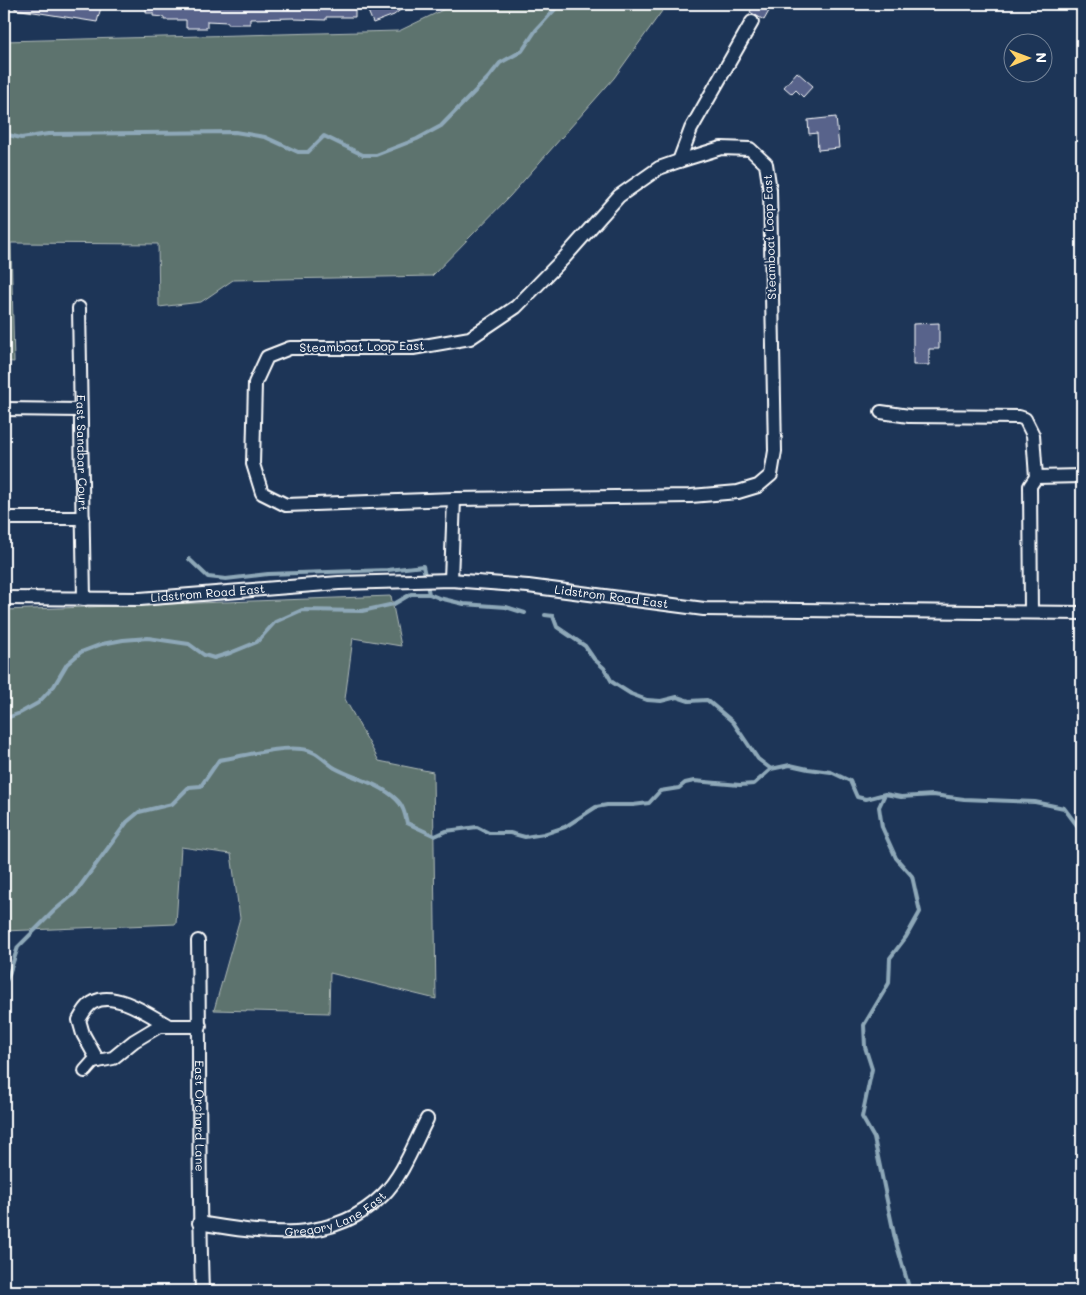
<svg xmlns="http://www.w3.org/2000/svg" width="1086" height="1295" font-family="Mali,sans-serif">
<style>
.green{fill:#5d736e;stroke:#aeb9b6}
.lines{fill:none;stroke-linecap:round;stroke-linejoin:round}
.stream{stroke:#8ea8b8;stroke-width:4}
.building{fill:#58648b;stroke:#fff}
.minor-casing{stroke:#fff;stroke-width:16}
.minor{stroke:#1d3557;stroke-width:12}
.labels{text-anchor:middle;stroke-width:4;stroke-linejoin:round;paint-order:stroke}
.street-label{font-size:12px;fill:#fff;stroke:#1d3557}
</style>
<rect width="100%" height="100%" fill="#1d3557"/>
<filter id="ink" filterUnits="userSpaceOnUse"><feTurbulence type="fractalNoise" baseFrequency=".02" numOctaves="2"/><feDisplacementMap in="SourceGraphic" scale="10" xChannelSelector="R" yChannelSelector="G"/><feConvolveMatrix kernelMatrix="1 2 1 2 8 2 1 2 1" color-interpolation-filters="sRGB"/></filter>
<g filter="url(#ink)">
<path class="green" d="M455 4H667L614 78 510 196 432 276 233 280 201 302 159 307 158 244 11 243 14 362 4 361V41L399 31Z
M391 596 401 646 353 638 345 699 379 761 433 772 436 999 330 973 329 1013 214 1010 240 918 231 854 181 847 176 924 4 931V610Z"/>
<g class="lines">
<path class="stream" d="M4 134 21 138 48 134 235 132 265 137 298 152H308L324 136 363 155H376L417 139 441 126 488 78 500 63 522 51 536 30 560 4
M189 559 208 577 226 579 268 574 388 570 423 566 429 594
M545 615 553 616 557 627 585 646 594 659 604 668 612 682 631 694 647 700 661 701 677 697 689 701 707 700 733 722 758 759 771 769
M4 719 20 713 38 703 54 686 67 664 81 652 102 644 123 640 148 638 189 644 204 655 214 658 230 653 257 642 275 622 302 610 362 611 394 604 411 594H429L439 598 464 604 506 607 525 613
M885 794 879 807 882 827 896 858 912 876 920 912 906 937 890 958 889 983 864 1025 865 1047 872 1069 862 1117 874 1138 895 1239 910 1291
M4 984 8 977 18 947 55 910 75 893 127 822 139 812 172 804 189 787 201 786 219 760C244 756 278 746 302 749 316 750 324 761 335 768 355 779 379 783 396 799 403 805 405 814 407 823L435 836 446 831 477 827 489 833H510L525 837 544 834 565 827 596 807 607 805H633L649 803 660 791 679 788 685 783 694 781 740 785 754 784 771 769 790 765 808 769 831 772 850 781 857 797 866 799 885 794 901 797 933 795 964 799 1035 802 1064 808 1082 832"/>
</g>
<path class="building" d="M15 4H102L97 22 15 9Z
M146 4H315V5L333 6V4H355V17H326V20L294 19V18L250 19V24H228V22L207 21V28H186V20H164V17L153 16V13H146Z
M365 4H408L394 15 373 23Z
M754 4H773L764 20 750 12Z
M797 72 813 86 803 97 796 90 792 94 784 87Z
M836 117 839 148 818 150 817 133 809 134 808 120Z
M939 323V349H929V365H913V324Z"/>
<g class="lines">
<g class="minor-casing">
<g id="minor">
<path d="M721 148 750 149 766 164 770 190 775 451 771 475 758 486 738 492 691 496 454 499 286 505 262 493 253 464 255 383 267 357 290 348H413L470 338 516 307 564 258 619 196 659 168 679 161Z"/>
<path d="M679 161 691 129 752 22"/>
<path id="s1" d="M79 308 84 599"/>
<path d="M4 409 80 410"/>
<path d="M881 412 909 416 1019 417 1025 419 1033 435 1036 477"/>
<path d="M4 518H83"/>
<path d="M451 580 454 499"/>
<path id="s2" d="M4 598 140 599 339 583 451 580 528 586 704 609 1082 613"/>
<path d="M1031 612 1030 486 1036 477 1082 476"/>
<path id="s3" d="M198 941C200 1057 198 1174 202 1291"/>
<path d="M98 1061 83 1034 79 1020C83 1013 87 1005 94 1002 115 990 151 1016 169 1026"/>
<path d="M85 1071 93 1062 113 1058 134 1041 159 1026H200"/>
<path id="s4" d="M199 1223C263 1234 333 1245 383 1195 403 1175 414 1144 427 1119"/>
</g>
</g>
<use href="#minor" class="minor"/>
</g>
</g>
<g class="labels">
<g class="street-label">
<text transform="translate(770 237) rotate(-92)" y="4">Steamboat Loop East</text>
<text transform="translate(362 347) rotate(-1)" y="4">Steamboat Loop East</text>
<text dy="4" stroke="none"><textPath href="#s1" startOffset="145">East Sandbar Court</textPath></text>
<text dy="4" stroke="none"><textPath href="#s2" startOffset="204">Lidstrom Road East</textPath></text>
<text dy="4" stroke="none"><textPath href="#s2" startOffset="609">Lidstrom Road East</textPath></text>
<text dy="4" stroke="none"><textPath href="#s3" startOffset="175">East Orchard Lane</textPath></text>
<text dy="4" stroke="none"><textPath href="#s4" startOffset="141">Gregory Lane East</textPath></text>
</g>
</g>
<rect width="1086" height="1295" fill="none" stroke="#1d3557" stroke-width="20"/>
<rect x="10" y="10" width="1066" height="1275" fill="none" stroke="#fff" stroke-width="2" filter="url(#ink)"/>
<g transform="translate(1028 58) rotate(89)"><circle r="24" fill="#1d3557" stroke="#77869a"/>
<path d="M0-4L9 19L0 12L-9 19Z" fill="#ffd166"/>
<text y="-8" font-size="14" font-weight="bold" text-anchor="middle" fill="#ffffff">N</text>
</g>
</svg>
